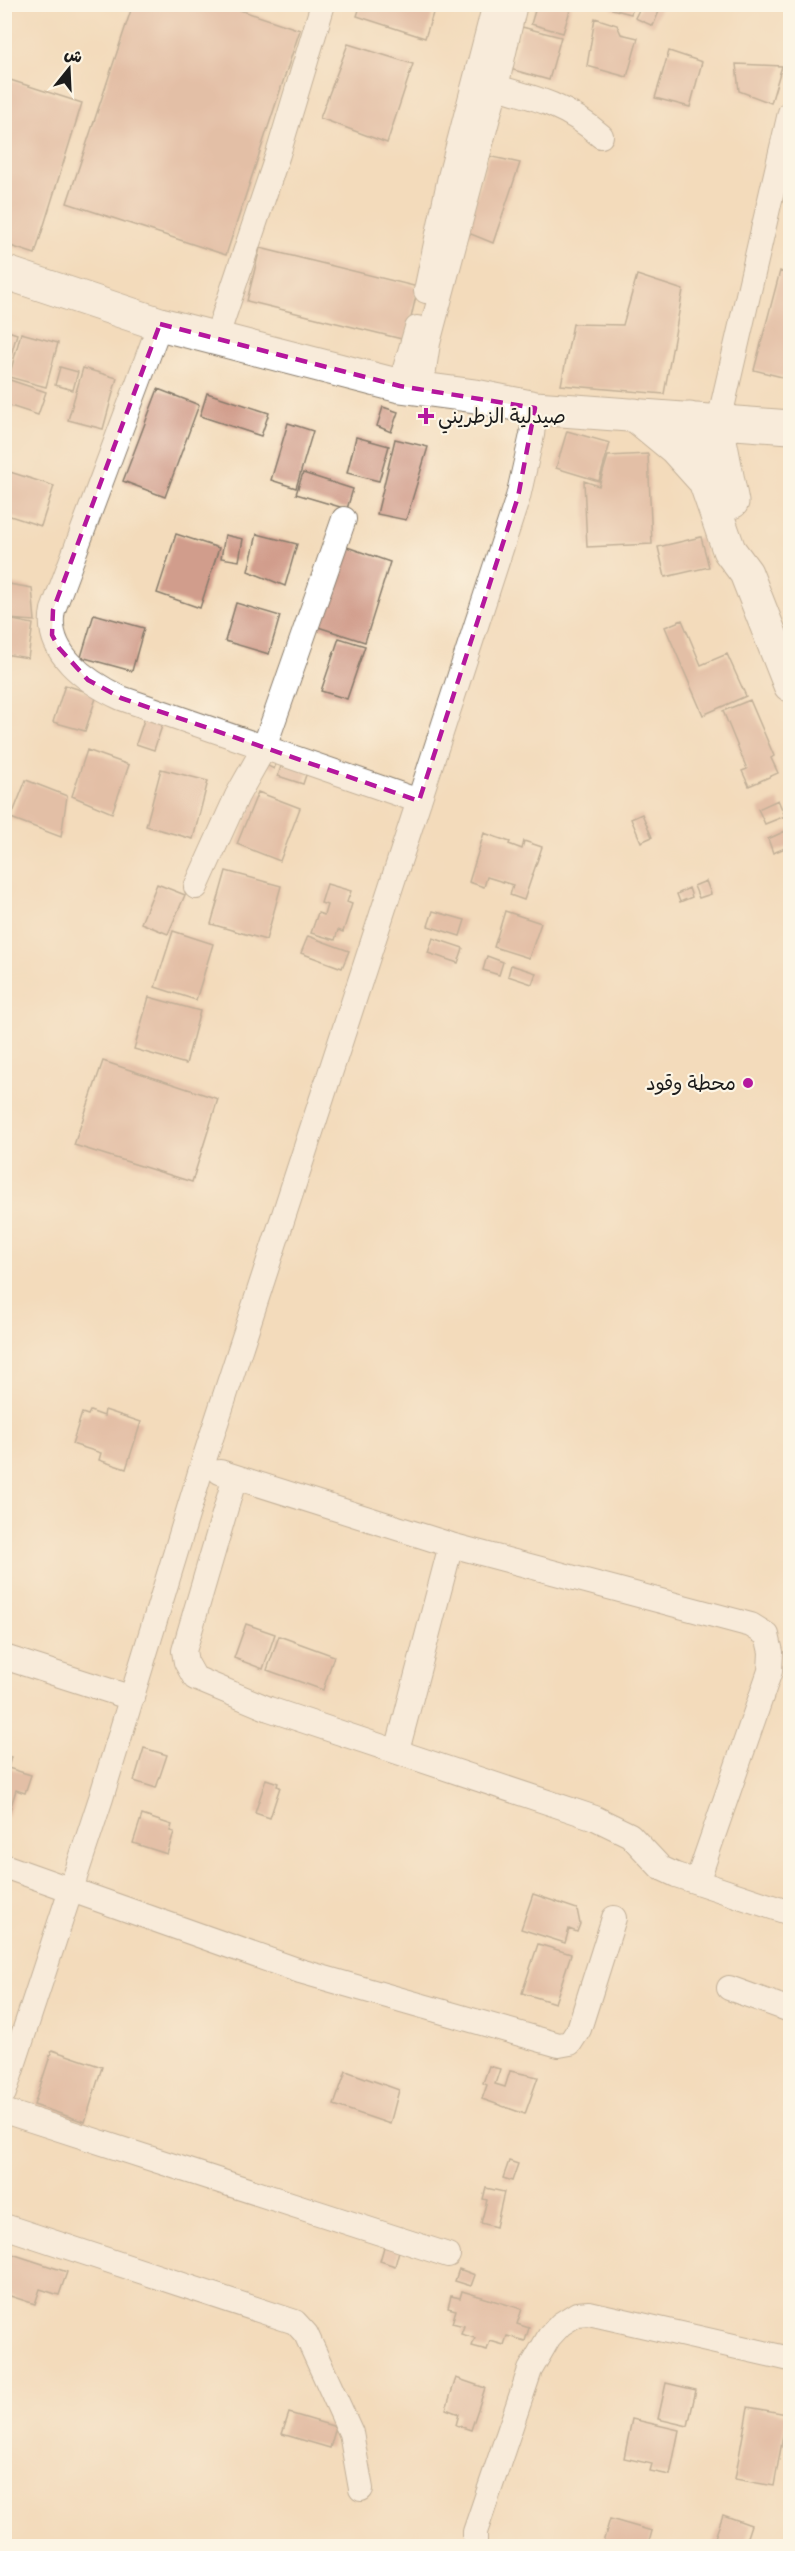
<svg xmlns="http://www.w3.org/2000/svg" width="795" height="2551" font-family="Sriracha,'Playpen Sans Arabic',sans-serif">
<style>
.building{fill:#d19d8c}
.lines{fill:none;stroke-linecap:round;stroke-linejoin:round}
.minor-casing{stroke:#887c6c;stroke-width:26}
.secondary-casing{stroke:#887c6c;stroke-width:35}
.minor{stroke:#fff;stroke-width:24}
.secondary{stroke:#fff;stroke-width:33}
.marked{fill:none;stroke:#b5179e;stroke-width:4.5;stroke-dasharray:12 8;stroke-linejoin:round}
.poi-dot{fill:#b5179e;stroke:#fcf5e5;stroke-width:2}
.labels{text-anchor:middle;stroke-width:4.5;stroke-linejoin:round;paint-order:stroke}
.poi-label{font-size:20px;fill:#1c1c1c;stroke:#fcf5e5;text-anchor:start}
</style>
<rect width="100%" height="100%" fill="#fcf5e5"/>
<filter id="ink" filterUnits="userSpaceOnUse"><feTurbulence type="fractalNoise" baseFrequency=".0167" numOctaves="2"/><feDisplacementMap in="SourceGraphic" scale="12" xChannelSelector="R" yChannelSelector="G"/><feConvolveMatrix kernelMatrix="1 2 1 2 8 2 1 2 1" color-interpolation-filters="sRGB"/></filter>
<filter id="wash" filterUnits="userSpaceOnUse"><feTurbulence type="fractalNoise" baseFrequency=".008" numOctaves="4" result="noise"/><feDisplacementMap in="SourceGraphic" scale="24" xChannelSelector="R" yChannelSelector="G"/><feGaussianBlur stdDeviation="1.35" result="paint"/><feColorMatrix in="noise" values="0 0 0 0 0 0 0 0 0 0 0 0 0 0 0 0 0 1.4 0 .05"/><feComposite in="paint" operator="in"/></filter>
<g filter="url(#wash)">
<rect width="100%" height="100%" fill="#f3dbbb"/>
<g id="blocks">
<path class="building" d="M133 4H222L300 30 226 255 67 203Z
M361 4H436L425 38 357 16Z
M537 4H572L563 33 531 24Z
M642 4H662L653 26 635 18Z
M613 5H634L631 14 612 9Z
M595 18 617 25 621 34 638 38 627 77 587 66Z
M522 27 561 37 549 80 510 69Z
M348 44 413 64 387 143 320 118Z
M669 51 702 62 690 107 655 98Z
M736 64 782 66 771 103 739 91Z
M4 78 82 103 35 254 4 244Z
M488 156 520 163 493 243 466 232Z
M260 248 418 287 406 340 247 301Z
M780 271 790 276V379L754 370Z
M637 275 683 290 664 394 561 385 573 324 623 325Z
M5 330 17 334 5 376Z
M21 333 58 343 46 387 9 377Z
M60 367 78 372 73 390 55 385Z
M83 368 117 378 103 429 68 420Z
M7 379 46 392 38 415 4 404Z
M158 389 199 405 165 497 123 481Z
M207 393 269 413 261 436 200 416Z
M383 407 398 412 391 432 377 426Z
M288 423 313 431 296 488 271 480Z
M567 431 610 443 599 481 556 468Z
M356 437 389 446 379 481 347 473Z
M395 439 428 447 406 520 377 514Z
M648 454 652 544 587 547 584 481 599 486 608 456Z
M10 472 54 486 41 526 4 514V488Z
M303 473 353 489 347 509 296 494Z
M176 534 219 548 200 608 157 593Z
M257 534 297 544 285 586 248 571Z
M225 535 243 539 239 561 221 558Z
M701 537 709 567 665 577 658 547Z
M344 546 390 562 365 642 318 627Z
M9 584 32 588 35 621 8 619 33 624 28 658 4 654V626Z
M236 603 280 616 269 654 225 641Z
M94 614 144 628 132 671 81 657Z
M682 620 701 665 727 654 746 696 703 715 665 627Z
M339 638 365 646 347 699 321 691Z
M65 685 97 695 85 731 53 722Z
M750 700 774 756 771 758 778 773 749 786 742 771 747 769 723 711Z
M147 711 165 717 154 750 136 744Z
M87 750 129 765 112 813 72 796Z
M264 759 276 764 274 769 262 763Z
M282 763 307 772 303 784 278 776Z
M161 769 208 781 193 839 146 826Z
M26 780 67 796 61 837 11 818Z
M258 792 300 808 280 861 237 844Z
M778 800 785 816 765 824 758 809Z
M642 814 652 837 641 842 631 819Z
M790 829V846L773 853 768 839Z
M484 833 510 842 509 844 522 849 524 841 542 847 524 900 510 895 513 885 487 877 484 887 469 882Z
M226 871 281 886 266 940 211 924Z
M706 881 711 894 699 898 694 886Z
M157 884 185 895 168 934 141 923Z
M327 884 351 891 347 902 352 904 343 932 338 930 335 940 311 933 318 913 324 915 327 905 321 903Z
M689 888 692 897 680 902 677 894Z
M433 911 465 920 460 936 428 926Z
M505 911 541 923 529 958 494 947Z
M173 931 213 944 196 1000 155 987Z
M308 936 349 951 342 968 301 953Z
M433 938 463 948 458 963 428 953Z
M487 956 503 962 499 975 483 970Z
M511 965 536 973 532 984 508 976Z
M149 997 200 1011 186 1064 134 1049Z
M103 1061 218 1099 192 1182 74 1145Z
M105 1410 141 1422 126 1469 99 1460 101 1453 72 1444 82 1413 88 1415 90 1411 104 1416Z
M246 1624 275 1634 263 1669 234 1658Z
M279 1636 334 1656 323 1690 267 1670Z
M144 1748 167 1755 156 1788 134 1781Z
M4 1755 11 1757 8 1768 31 1775 25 1793 16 1790 8 1816 4 1815Z
M266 1779 278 1783 277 1786 280 1787 270 1818 255 1813Z
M142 1815 172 1825 170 1831 174 1832 167 1854 133 1843Z
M533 1894 577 1909 580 1924 577 1932 569 1929 565 1943 521 1929Z
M538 1944 571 1954 555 2003 522 1993Z
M52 2050 102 2067 85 2122 34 2105Z
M489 2066 500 2069 495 2084 505 2087 510 2071 538 2077 525 2114 482 2099 487 2085 483 2083Z
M346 2071 399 2090 390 2124 334 2105Z
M509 2161 518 2164 512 2181 503 2178Z
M486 2188 504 2192 496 2227 481 2223 487 2200 483 2199Z
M384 2247 399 2251 395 2266 380 2261Z
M9 2253 67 2272 59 2295 40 2289 35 2304 4 2294V2268Z
M459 2269 475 2275 471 2286 455 2281Z
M462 2291 522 2309 517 2324 529 2328 525 2341 507 2336 504 2345 490 2341 487 2350 472 2346 475 2338 461 2334 464 2326 452 2323 456 2310 448 2308 451 2296 460 2298Z
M456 2378 485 2388 471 2430 456 2425 459 2414 446 2409Z
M666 2383 696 2390 688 2426 658 2419Z
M748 2407 787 2414 774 2486 735 2479Z
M289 2413 336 2427 330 2448 282 2434Z
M632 2419 679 2430 670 2475 650 2471 652 2464 624 2458Z
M723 2515 751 2525 744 2546H712Z
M610 2519 652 2531 648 2546H602Z"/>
</g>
</g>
<g filter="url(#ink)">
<use href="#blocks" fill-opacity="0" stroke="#887c6c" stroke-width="1.5"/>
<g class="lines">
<g class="minor-casing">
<path id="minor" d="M496 87C537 98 569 107 601 136
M426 291 450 177 495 4
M160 324 53 610C44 653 87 682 121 698L419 801
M216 339 278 154 323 4
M400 386 417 328
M421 389 428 343 496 87 515 4
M719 421 790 113
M196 887 237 796 264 748 344 519
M220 1472 451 1545 751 1625 767 1635 771 1652 770 1671 697 1882
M235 1477 184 1651 186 1662 195 1678 269 1709 595 1818 630 1835 661 1868 676 1875 790 1913
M4 1657 132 1698
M397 1751 451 1545
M4 1866 300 1971 559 2045 570 2043 579 2029 614 1918
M729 1988 790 2010
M4 2093 101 1798 202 1466 518 497 532 435 535 408
M4 2111 448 2255
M4 2226 295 2322 306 2334 351 2433 361 2489
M475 2546V2532L530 2370 549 2337 561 2324 577 2314 589 2313 790 2359"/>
</g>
<g class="secondary-casing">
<path id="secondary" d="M4 272 160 324 400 386 475 396 535 408 790 427
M635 415 675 448 702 478
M690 419 705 481 729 550 746 573 790 685
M719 421V435L732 502"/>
</g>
<use href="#minor" class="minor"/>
<use href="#secondary" class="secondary"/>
</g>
</g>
<path d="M0 0H795V2551H0ZM160 324 400 386 535 408 518 497 419 801 121 698 88 680 59 648 52 635 53 610Z" fill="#f3dbbb" fill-opacity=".55" fill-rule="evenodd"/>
<path class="marked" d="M160 324 400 386 535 408 518 497 419 801 121 698 88 680 59 648 52 635 53 610Z"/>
<g class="poi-dot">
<path d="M423 407h6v6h6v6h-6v6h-6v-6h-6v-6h6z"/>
<circle cx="748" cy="1083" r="6"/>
</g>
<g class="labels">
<g class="poi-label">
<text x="438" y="423">صيدلية الزطريني</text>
<text x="736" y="1090" text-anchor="end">محطة وقود</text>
</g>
</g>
<rect width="795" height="2551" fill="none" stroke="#fcf5e5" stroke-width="24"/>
<g transform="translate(69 69) rotate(18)" stroke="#fcf5e5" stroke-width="4.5" paint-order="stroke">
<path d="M0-4.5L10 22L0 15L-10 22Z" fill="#1c1c1c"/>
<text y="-9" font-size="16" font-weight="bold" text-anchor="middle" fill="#1c1c1c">ش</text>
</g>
</svg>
